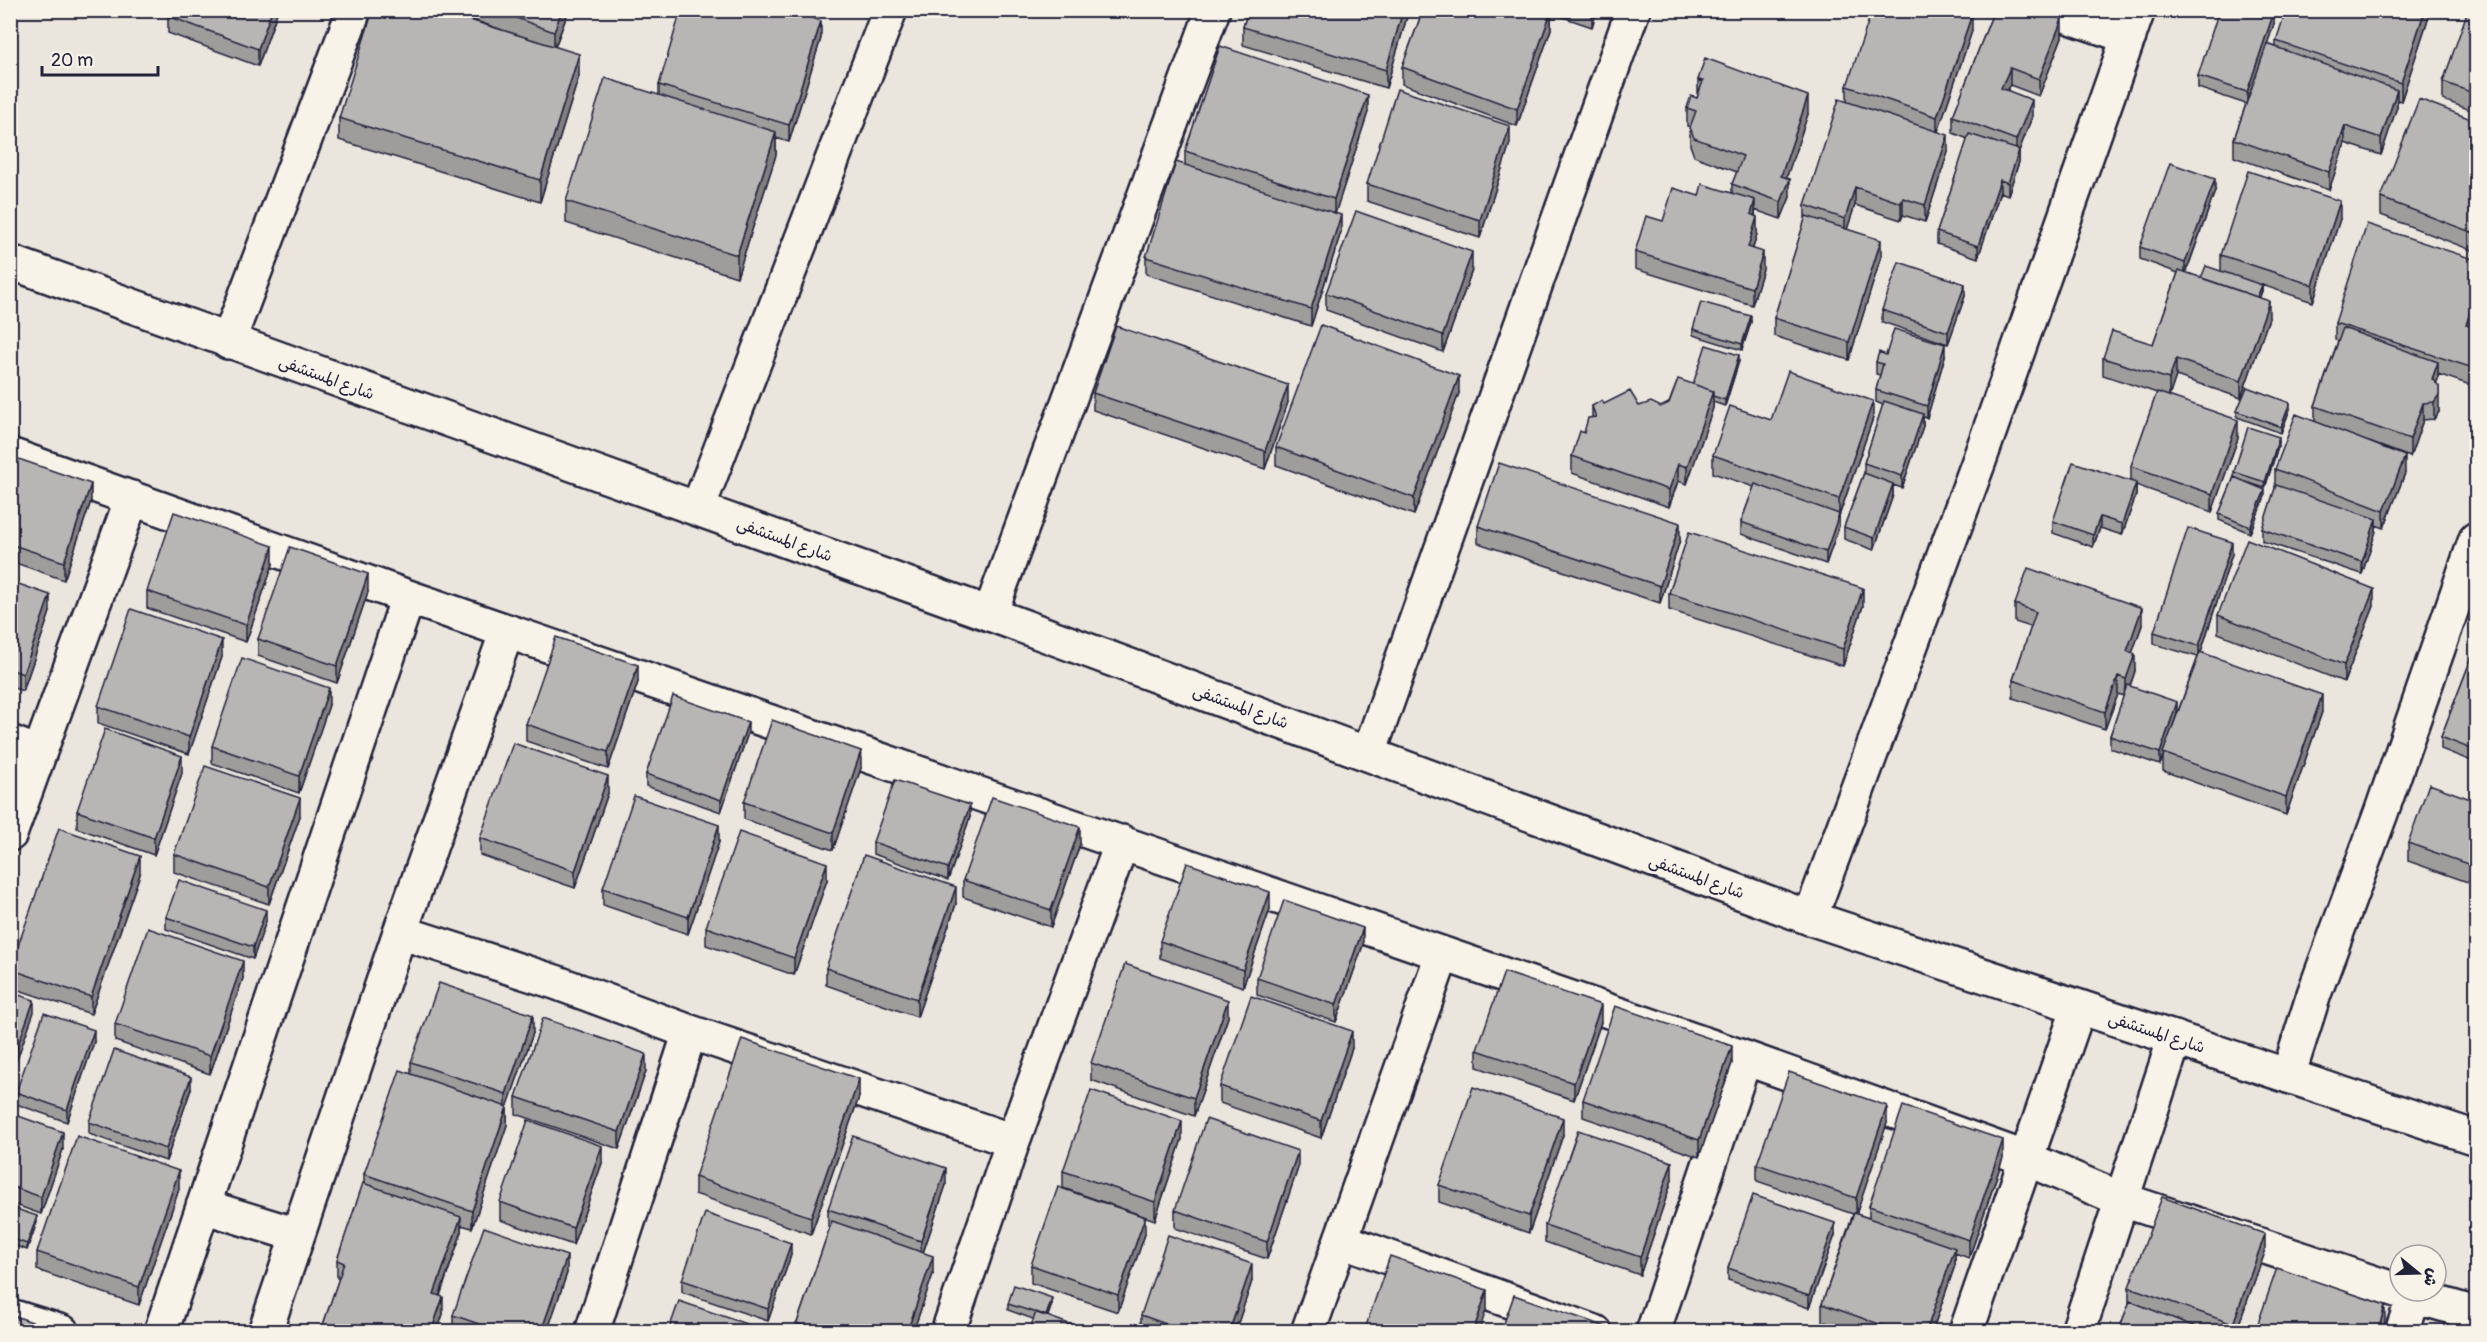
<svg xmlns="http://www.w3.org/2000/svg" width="2487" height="1342" font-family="Pangolin,'Playpen Sans Arabic',sans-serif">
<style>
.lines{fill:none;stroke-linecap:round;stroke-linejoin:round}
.street-casing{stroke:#22223b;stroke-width:38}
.highway-casing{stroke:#22223b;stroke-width:38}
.street{stroke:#f7f3e8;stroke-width:33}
.highway{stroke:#f7f3e8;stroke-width:33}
.wall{fill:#9e9d9c;stroke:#22223b;stroke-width:1.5}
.shaded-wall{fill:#817f7f;stroke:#22223b;stroke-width:1.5}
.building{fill:#b8b6b5;stroke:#22223b;stroke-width:1.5}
.labels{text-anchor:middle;stroke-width:5;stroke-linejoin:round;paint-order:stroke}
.street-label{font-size:16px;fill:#22223b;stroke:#f7f3e8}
</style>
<rect width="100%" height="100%" fill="#eae6de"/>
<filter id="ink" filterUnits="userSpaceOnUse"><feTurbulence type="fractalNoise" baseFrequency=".0167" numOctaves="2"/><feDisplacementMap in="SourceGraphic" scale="12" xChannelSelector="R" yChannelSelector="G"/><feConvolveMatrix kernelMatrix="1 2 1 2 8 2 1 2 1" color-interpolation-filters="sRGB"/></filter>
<g filter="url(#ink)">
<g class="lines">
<g class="street-casing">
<path id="street" d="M2050 10 2129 37
M228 342 354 10
M10 455 408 597 1745 1058 2027 1159 2123 1200 2414 1296 2476 1314
M698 508 890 10
M990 614 1213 10
M10 742 38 753
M1369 753 1633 10
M10 834 132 498
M1810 918 1979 461 2138 10
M400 932 555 982 690 1032 1013 1141
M2288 1076 2314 994 2381 813 2476 539
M203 1206 297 1235
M1341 1240 1595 1332
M10 1316 62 1332
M161 1332 408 597
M265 1332 400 932 507 631
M592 1332 690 1032
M948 1332 1013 1141 1122 842
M1308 1332 1442 955
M1653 1332 1745 1058
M1966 1332 2079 1007
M2078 1332 2175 1038
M2402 1332 2414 1296"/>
</g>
<g class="highway-casing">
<path id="highway" d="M10 262 990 614 1810 918 2476 1138"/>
</g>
<use href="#street" class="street"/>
<use href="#highway" class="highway"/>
</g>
<path class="wall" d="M278 10 258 66 168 33V16Z
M462 10H569L555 47 579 76 540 202 339 140V118L499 29 462 16Z
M1248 10H1409L1386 88 1243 45V27Z
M1423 10H1597L1592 27 1551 13V29L1517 126 1402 84V67Z
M1994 10 2062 37 2039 96 2010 85 2008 91 2032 117 2019 151V162L2008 195 2000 192 1978 258 1937 244V232L1968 139 1953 133V116Z
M2431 10 2401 101 2397 100V107L2381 155 2345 143 2329 190 2234 157V139L2246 104 2198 88V76L2274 24 2267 44 2276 47V41Z
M2476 12V112L2443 100V82Z
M1972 31 1938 131 1948 152 1925 222 1903 215 1901 220 1855 205 1847 229 1881 257 1849 360 1774 336V318L1805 220V205L1847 102V86Z
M821 38 789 142 776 138V155L737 277 566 223V201L659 95V85Z
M1698 80 1808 114 1786 178 1790 197 1781 219 1755 210 1757 234 1753 248 1763 269 1752 305 1635 269V252L1663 221 1699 196 1732 193V184L1737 172 1694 156 1690 145V127L1687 126V108L1698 96Z
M1368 112 1335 213 1341 232 1311 326 1146 274V257L1185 165V151Z
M2476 121V252L2381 215V198Z
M1510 143 1480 238 1367 201V184Z
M2215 191 2186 273 2201 278 2221 271V255L2340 219 2313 302 2262 285V291L2259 298 2269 318 2241 398 2176 376 2169 396 2238 438 2212 512 2136 485V495L2122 535 2100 528 2093 547 2053 533V521L2131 482V466L2157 393 2103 375V358L2153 344 2178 273 2140 259V247Z
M1472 270 1443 352 1326 310V293Z
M1965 296 1948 344 1882 322V310Z
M1751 322 1742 350 1693 335V329Z
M2335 323 2471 326 2476 328V387L2438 374V379L2436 383 2439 412 2434 419 2423 420 2410 457 2369 442 2405 473 2384 528 2376 525V531L2362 574 2262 541V529L2276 487H2275V469L2315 422V406L2338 341 2335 340Z
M1886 355 1945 356 1927 418 1923 417V426L1902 488 1893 485V495L1874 550 1844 539V527L1864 473V463L1883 405 1876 402V390L1880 375 1876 374V362Z
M1739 361 1725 406 1713 402V408L1687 484 1678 481 1669 507 1572 473V456L1592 418V406L1604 404 1661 407 1669 403 1693 384Z
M1093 393 1288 402 1265 469 1093 410Z
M1459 393 1414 515 1276 465V447Z
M2290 409 2281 433 2237 417V411Z
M1873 418 1839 516V526L1826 564 1741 534V522L1754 487 1713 473V455L1771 420Z
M2279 443 2265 488 2246 482 2265 496 2250 533 2219 520V514L2234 477V472Z
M10 456 91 501 64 580 10 561Z
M1478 526 1680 540 1660 603 1478 543Z
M2232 554 2201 652 2322 712 2286 815 2163 771V755L2160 765 2110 748V736L2124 696 2118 694 2105 729 2013 698V680L2031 627 2015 622V604L2142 625 2132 653 2135 671 2130 686 2177 714 2198 657 2154 644V632Z
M273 564 246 642 147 608V591Z
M10 581 50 612 23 691 10 687Z
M368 592 337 683 258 656V639Z
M1669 593 1863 606 1843 666 1669 610Z
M2374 606 2344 682 2218 633V615Z
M2476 646V763L2441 749V737Z
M222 657 189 754 98 723V706Z
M638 682 608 769 526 741V724Z
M329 705 299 793 212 763V746Z
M748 733 721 812 646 786V774Z
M861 768 833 850 744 819V802Z
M182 773 154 855 77 828V811Z
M608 793 575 888 480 855V838Z
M2476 801V885L2408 861V843Z
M300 816 269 904 174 872V854Z
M970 817 948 880 873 854V842Z
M719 842 688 934 603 905V888Z
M1080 844 1051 927 963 897V880Z
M140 874 91 1014 10 987V969Z
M827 880 794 975 706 945V927Z
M956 904 917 1017 826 985V968Z
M1270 909 1243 987 1160 958V941Z
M166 917 266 921 253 959 166 929Z
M1363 945 1336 1022 1257 995V978Z
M243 978 210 1074 115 1041V1024Z
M1228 1017 1194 1116 1091 1080V1063Z
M1601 1022 1574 1100 1477 1067V1050Z
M533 1033 507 1107V1125L472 1228 461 1225V1234L440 1296 443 1314 437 1332H323V1325L339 1278H337V1260L364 1183V1174L411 1074V1062Z
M94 1042 67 1122 16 1104V1092Z
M1352 1048 1321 1138 1220 1103V1086Z
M1732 1063 1699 1157 1583 1117V1100Z
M646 1071 619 1149 516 1114V1097Z
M191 1089 166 1161 89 1134V1122Z
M859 1097 811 1234 695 1194V1177Z
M10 1113 63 1149 41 1214 10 1203Z
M1887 1123 1856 1214 1869 1218V1206L2003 1158 1969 1258 1955 1253V1265L1932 1332H1852L1822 1321V1304L1853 1214 1757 1181V1164Z
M1563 1135 1529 1233 1439 1202V1185Z
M1182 1139 1155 1220 1063 1188V1171Z
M602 1163 573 1245 500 1220V1202Z
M1298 1168 1267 1259 1175 1228V1210Z
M1672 1180 1640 1275 1545 1242V1225Z
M946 1185 923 1253 933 1274 913 1332H797V1323L830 1227 828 1226V1209Z
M179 1189 139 1305 37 1270V1252Z
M10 1207 37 1222 27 1250 10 1244Z
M1145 1234 1118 1312 1031 1283V1265Z
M1835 1235 1809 1308 1728 1280V1268Z
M2265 1252 2236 1332H2118L2129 1304V1287Z
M791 1255 768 1321 682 1292V1280Z
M567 1273 547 1332H450L453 1328V1315Z
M1252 1281 1235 1332H1141V1315Z
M1008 1304H1052L1048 1316 1033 1319 1008 1310Z"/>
<path class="shaded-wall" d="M272 10H278L258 66V49Z
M562 10H569L554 49V32Z
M1403 10H1409L1386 88V70Z
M1592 10H1597L1592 27Z
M2425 10H2431L2401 101V83Z
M1551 12V29L1517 126V109Z
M2274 12V24L2247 104V92Z
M1972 14V31L1937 134V117Z
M2062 19V37L2039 96V79Z
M821 21V38L789 142V125Z
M579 54V76L540 202V180Z
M2010 68V85L2001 106V88Z
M2397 90V107L2381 155V138Z
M1368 95V112L1334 217V199Z
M1808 96V114L1781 194V176Z
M2032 100V117L2019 151V162L2008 195V183L2016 157V140Z
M1510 126V143L1480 238V220Z
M2345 126V143L2329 190V172Z
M776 132V155L737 277V255Z
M1948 135V152L1925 222V205Z
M1790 179V197L1781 219V202Z
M2215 179V191L2185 275V263Z
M2000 180V192L1978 258V246Z
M1855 187V205L1845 236V219Z
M1903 198V215L1901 220V203Z
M1755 200V217L1751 214Z
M2340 201V219L2313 302V285Z
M1341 215V232L1311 326V309Z
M1757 217V234L1748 264V247Z
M1881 240V257L1849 360V342Z
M1472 252V270L1443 352V335Z
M1763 252V269L1752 305V288Z
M1965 284V296L1948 344V332Z
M2262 285V291L2256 308V302Z
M2476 293V310L2466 342V325Z
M2269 301V318L2241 398V381Z
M1751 316V322L1742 350V344Z
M1945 344V356L1927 418V406Z
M1739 355V361L1725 406V400Z
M2176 359V376L2169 397V379Z
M2438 362V379L2432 396V379Z
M1459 376V393L1414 515V498Z
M1288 385V402L1265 469V451Z
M2439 386V412L2434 419V402Z
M1713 391V408L1687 484V467Z
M1873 401V418L1839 516V526L1826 564V552L1839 514V499Z
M2290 403V409L2281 433V427Z
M2423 403V420L2410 457V439Z
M1923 414V426L1902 488V476Z
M2238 420V438L2212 512V494Z
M2279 437V443L2265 488V482Z
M2405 456V473L2384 528V511Z
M1678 464V481L1669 507V490Z
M2136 483V495L2122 535V524Z
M91 484V501L64 580V562Z
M1893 484V495L1874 550V538Z
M2265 490V496L2250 533V527Z
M2100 517V528L2093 547V535Z
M2376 519V531L2362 574V562Z
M1680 523V540L1660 603V586Z
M2232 542V554L2199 658V646Z
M273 546V564L246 642V625Z
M368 574V592L337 683V666Z
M1863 588V606L1843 666V649Z
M2374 589V606L2344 682V665Z
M50 595V612L23 691V674Z
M2142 608V625L2127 668V651Z
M222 640V657L189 754V737Z
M2135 654V671L2126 697V679Z
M638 665V682L608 769V752Z
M2118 676V694L2105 729V712Z
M329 688V705L299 793V776Z
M2322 695V712L2286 815V797Z
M2177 702V714L2160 765V753Z
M748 722V733L721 812V800Z
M861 751V768L833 850V833Z
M182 756V773L154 855V838Z
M608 776V793L575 888V871Z
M300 798V816L269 904V887Z
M970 805V817L948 880V868Z
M719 825V842L688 934V917Z
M1080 827V844L1051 927V910Z
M140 856V874L91 1014V997Z
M827 863V880L794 975V958Z
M956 887V904L917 1017V999Z
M1270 892V909L1243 987V970Z
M266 910V921L253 959V947Z
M1363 928V945L1336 1022V1005Z
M243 961V978L210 1074V1056Z
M34 1000V1012L10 1079V1067Z
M1228 1000V1017L1194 1116V1098Z
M1601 1005V1022L1574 1100V1083Z
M533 1015V1033L506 1111V1094Z
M94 1030V1042L67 1122V1110Z
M1352 1031V1048L1321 1138V1121Z
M1732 1046V1063L1699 1157V1140Z
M646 1054V1071L619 1149V1132Z
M191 1077V1089L166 1161V1149Z
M859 1079V1097L811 1234V1217Z
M1887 1106V1123L1856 1215V1198Z
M507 1107V1125L472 1228V1211Z
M1563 1118V1135L1529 1233V1216Z
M1182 1121V1139L1155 1220V1202Z
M63 1132V1149L41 1214V1197Z
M2003 1140V1158L1969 1258V1240Z
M602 1146V1163L573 1245V1228Z
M1298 1151V1168L1267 1259V1242Z
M1672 1162V1180L1640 1275V1257Z
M946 1168V1185L921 1258V1241Z
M179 1171V1189L139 1305V1287Z
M37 1216V1222L27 1250V1244Z
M461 1217V1234L434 1311V1294Z
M1145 1217V1234L1118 1312V1295Z
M1835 1223V1235L1809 1308V1296Z
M2265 1234V1252L2236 1332H2233V1324Z
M791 1243V1255L768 1321V1309Z
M1955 1248V1265L1932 1332H1926Z
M567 1256V1273L547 1332H541Z
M933 1256V1274L913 1332H907Z
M1252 1264V1281L1235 1332H1229Z
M1487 1290V1307L1479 1332H1473Z
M443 1297V1314L437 1332H431Z
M1052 1298V1304L1045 1323V1317Z
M2385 1305V1322L2382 1332H2378Z"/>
<path class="building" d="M170 10H272L258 49 168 16Z
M373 10H438L579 54 540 180 339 118Z
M495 10H562L554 32Z
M681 10H788L821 21 789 125 659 85Z
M1248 10H1403L1386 70 1243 27Z
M1423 10H1547L1551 12 1517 109 1402 67Z
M1872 10H1962L1972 14 1937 117 1847 86Z
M1994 10H2039L2062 19 2039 79 2010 68 2001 88 2032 100 2016 140 1953 116Z
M2219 10H2268L2274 12 2247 92 2198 76Z
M2286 10H2425L2401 83 2276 41Z
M2468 10 2476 12V94L2443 82Z
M2267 44 2397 90 2381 138 2345 126 2329 172 2234 139Z
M1220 46 1368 95 1334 199 1185 151Z
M1705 58 1808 96 1781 176 1790 179 1781 202 1732 184 1743 156 1694 138 1690 127 1696 111 1687 108 1691 96 1697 98 1703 81 1698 80Z
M605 78 776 132 737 255 566 201Z
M1397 89 1510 126 1480 220 1367 184Z
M1839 99 1948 135 1925 205 1903 198 1901 203 1855 187 1845 219 1805 205Z
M2419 99 2476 121V234L2381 198Z
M1969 134 2019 150 2008 183 2000 180 1978 246 1937 232Z
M1176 162 1341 215 1311 309 1146 257Z
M2170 163 2215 179 2185 263 2140 247Z
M2248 171 2340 201 2313 285 2221 255Z
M1702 184 1755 200 1751 214 1757 217 1748 247 1763 252 1752 288 1635 252 1646 216 1663 221 1673 188 1699 196Z
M1356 211 1472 252 1443 335 1326 293Z
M1806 216 1881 240 1849 342 1774 318Z
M2367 224 2476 260V293L2466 325 2476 328V369L2335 323Z
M1899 262 1965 284 1948 332 1882 310Z
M2206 266 2262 285 2257 297 2201 278Z
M2179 270 2269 301 2241 381 2176 359 2169 379 2103 358 2112 331 2153 344Z
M1701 302 1751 316 1742 344 1693 329Z
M1321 325 1459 376 1414 498 1276 447Z
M1116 326 1288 385 1265 451 1093 393Z
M2343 328 2438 362 2432 379 2439 386V395L2434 402 2423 403 2410 439 2315 406Z
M1894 329 1945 344 1927 406 1876 390 1883 364 1876 362 1879 352 1886 355Z
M1706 345 1739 355 1725 400 1713 396V391L1693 384Z
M1788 371 1873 401 1839 499 1713 455 1730 406 1771 420Z
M1678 379 1713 391 1687 467 1678 464 1669 490 1572 456 1580 431 1584 433 1588 418 1596 417 1592 406 1602 400 1604 404 1630 391 1639 406 1651 402 1661 407 1669 403Z
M2247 387 2290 403 2281 427 2237 411Z
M2157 392 2238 420 2212 494 2131 466Z
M1884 401 1923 414 1902 476 1864 463Z
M2296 414 2405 456 2384 511 2275 469Z
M2248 427 2279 437 2265 482 2234 472Z
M10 456 91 484 64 562 10 544Z
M2073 462 2136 483 2122 524 2100 517 2093 535 2053 521Z
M1499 463 1680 523 1660 586 1478 526Z
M1864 473 1893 484 1874 538 1844 527Z
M2234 477 2265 490 2250 527 2219 514Z
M1755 484 1839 514 1826 552 1741 522Z
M2276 485 2376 519 2362 562 2262 529Z
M174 512 273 546 246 625 147 591Z
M2188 528 2232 542 2199 646 2154 632Z
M1689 532 1863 588 1843 649 1669 593Z
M2247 539 2374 589 2344 665 2218 615Z
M290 547 368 574 337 666 258 639Z
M2028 568 2142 608 2127 651 2135 654 2126 679 2118 676 2105 712 2013 680 2036 612 2015 604Z
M10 581 50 595 23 674 10 669Z
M131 609 222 640 189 737 98 706Z
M556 637 638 665 608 752 526 724Z
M2476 646V751L2441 737Z
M2200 652 2322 695 2286 797 2163 753Z
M242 658 329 688 299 776 212 746Z
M2127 685 2177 702 2160 753 2110 736Z
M673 696 748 722 721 800 646 774Z
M772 720 861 751 833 833 744 802Z
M105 729 182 756 154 838 77 811Z
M513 743 608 776 575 871 480 838Z
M205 766 300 798 269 887 174 854Z
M895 780 970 805 948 868 873 842Z
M2429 784 2476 801V867L2408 843Z
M634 796 719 825 688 917 603 888Z
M992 797 1080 827 1051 910 963 880Z
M59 828 140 856 91 997 10 969Z
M739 832 827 863 794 958 706 927Z
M864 855 956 887 917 999 826 968Z
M1187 863 1270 892 1243 970 1160 941Z
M179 880 266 910 253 947 166 917Z
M1284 900 1363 928 1336 1005 1257 978Z
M148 928 243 961 210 1056 115 1024Z
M1125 964 1228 1000 1194 1098 1091 1063Z
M1504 972 1601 1005 1574 1083 1477 1050Z
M439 983 533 1015 506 1094 411 1062Z
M10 992 34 1000 10 1067Z
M1251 996 1352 1031 1321 1121 1220 1086Z
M1615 1006 1732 1046 1699 1140 1583 1100Z
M44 1013 94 1030 67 1110 16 1092Z
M543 1018 646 1054 619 1132 516 1097Z
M742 1039 859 1079 811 1217 695 1177Z
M114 1050 191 1077 166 1149 89 1122Z
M400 1070 507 1107 472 1211 364 1174Z
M1789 1072 1887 1106 1856 1198 1757 1164Z
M1473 1087 1563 1118 1529 1216 1439 1185Z
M1091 1090 1182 1121 1155 1202 1063 1171Z
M1903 1106 2003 1140 1969 1240 1869 1206Z
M10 1113 63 1132 41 1197 10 1186Z
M1206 1119 1298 1151 1267 1242 1175 1210Z
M528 1120 602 1146 573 1228 500 1202Z
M1578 1130 1672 1162 1640 1257 1545 1225Z
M77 1136 179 1171 139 1287 37 1252Z
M853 1136 946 1168 921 1241 828 1209Z
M363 1183 461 1217 434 1294 443 1297 431 1332H341L323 1325 344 1263 337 1260Z
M1058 1187 1145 1217 1118 1295 1031 1265Z
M1753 1195 1835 1223 1809 1296 1728 1268Z
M2162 1197 2265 1234 2233 1324 2129 1287Z
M10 1207 37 1216 27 1244 10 1238Z
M705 1213 791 1243 768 1309 682 1280Z
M1854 1213 1955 1248 1926 1332H1902L1822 1304Z
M832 1221 933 1256 907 1332H822L797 1323Z
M484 1227 567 1256 541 1332H502L453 1315Z
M1168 1235 1252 1264 1229 1332H1188L1141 1315Z
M1390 1256 1487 1290 1473 1332H1364Z
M2277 1268 2385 1305 2378 1332H2255Z
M1014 1285 1052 1298 1046 1316 1008 1304Z
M1514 1295 1609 1328 1607 1332H1501Z
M679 1301 767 1331V1332H668Z
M2130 1301 2208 1332H2118Z
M1036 1312 1091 1332H1029Z
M12 1315 61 1332H10V1321Z
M452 1328 462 1332H450Z"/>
</g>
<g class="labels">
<g class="street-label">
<text transform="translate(327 377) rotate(20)" y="6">شارع المستشفى</text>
<text transform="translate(785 539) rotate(20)" y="6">شارع المستشفى</text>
<text transform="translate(1241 706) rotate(20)" y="6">شارع المستشفى</text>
<text transform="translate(1697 876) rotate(20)" y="6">شارع المستشفى</text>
<text transform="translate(2157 1032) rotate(18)" y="6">شارع المستشفى</text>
</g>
</g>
<rect width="2487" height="1342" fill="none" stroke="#f7f3e8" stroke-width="36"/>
<rect x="18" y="18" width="2451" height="1306" fill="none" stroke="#22223b" stroke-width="2" filter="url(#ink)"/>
<g transform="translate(2418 1273) rotate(109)"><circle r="28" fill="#f7f3e8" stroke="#a29fa3" stroke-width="1.5"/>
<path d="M0-4.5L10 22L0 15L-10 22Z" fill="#22223b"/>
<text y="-9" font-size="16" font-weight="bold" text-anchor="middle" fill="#22223b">ش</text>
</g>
<path d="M42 66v9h116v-9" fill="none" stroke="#22223b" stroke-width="3"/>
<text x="51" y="66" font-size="18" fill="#22223b" stroke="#f7f3e8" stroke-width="4.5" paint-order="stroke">20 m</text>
</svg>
